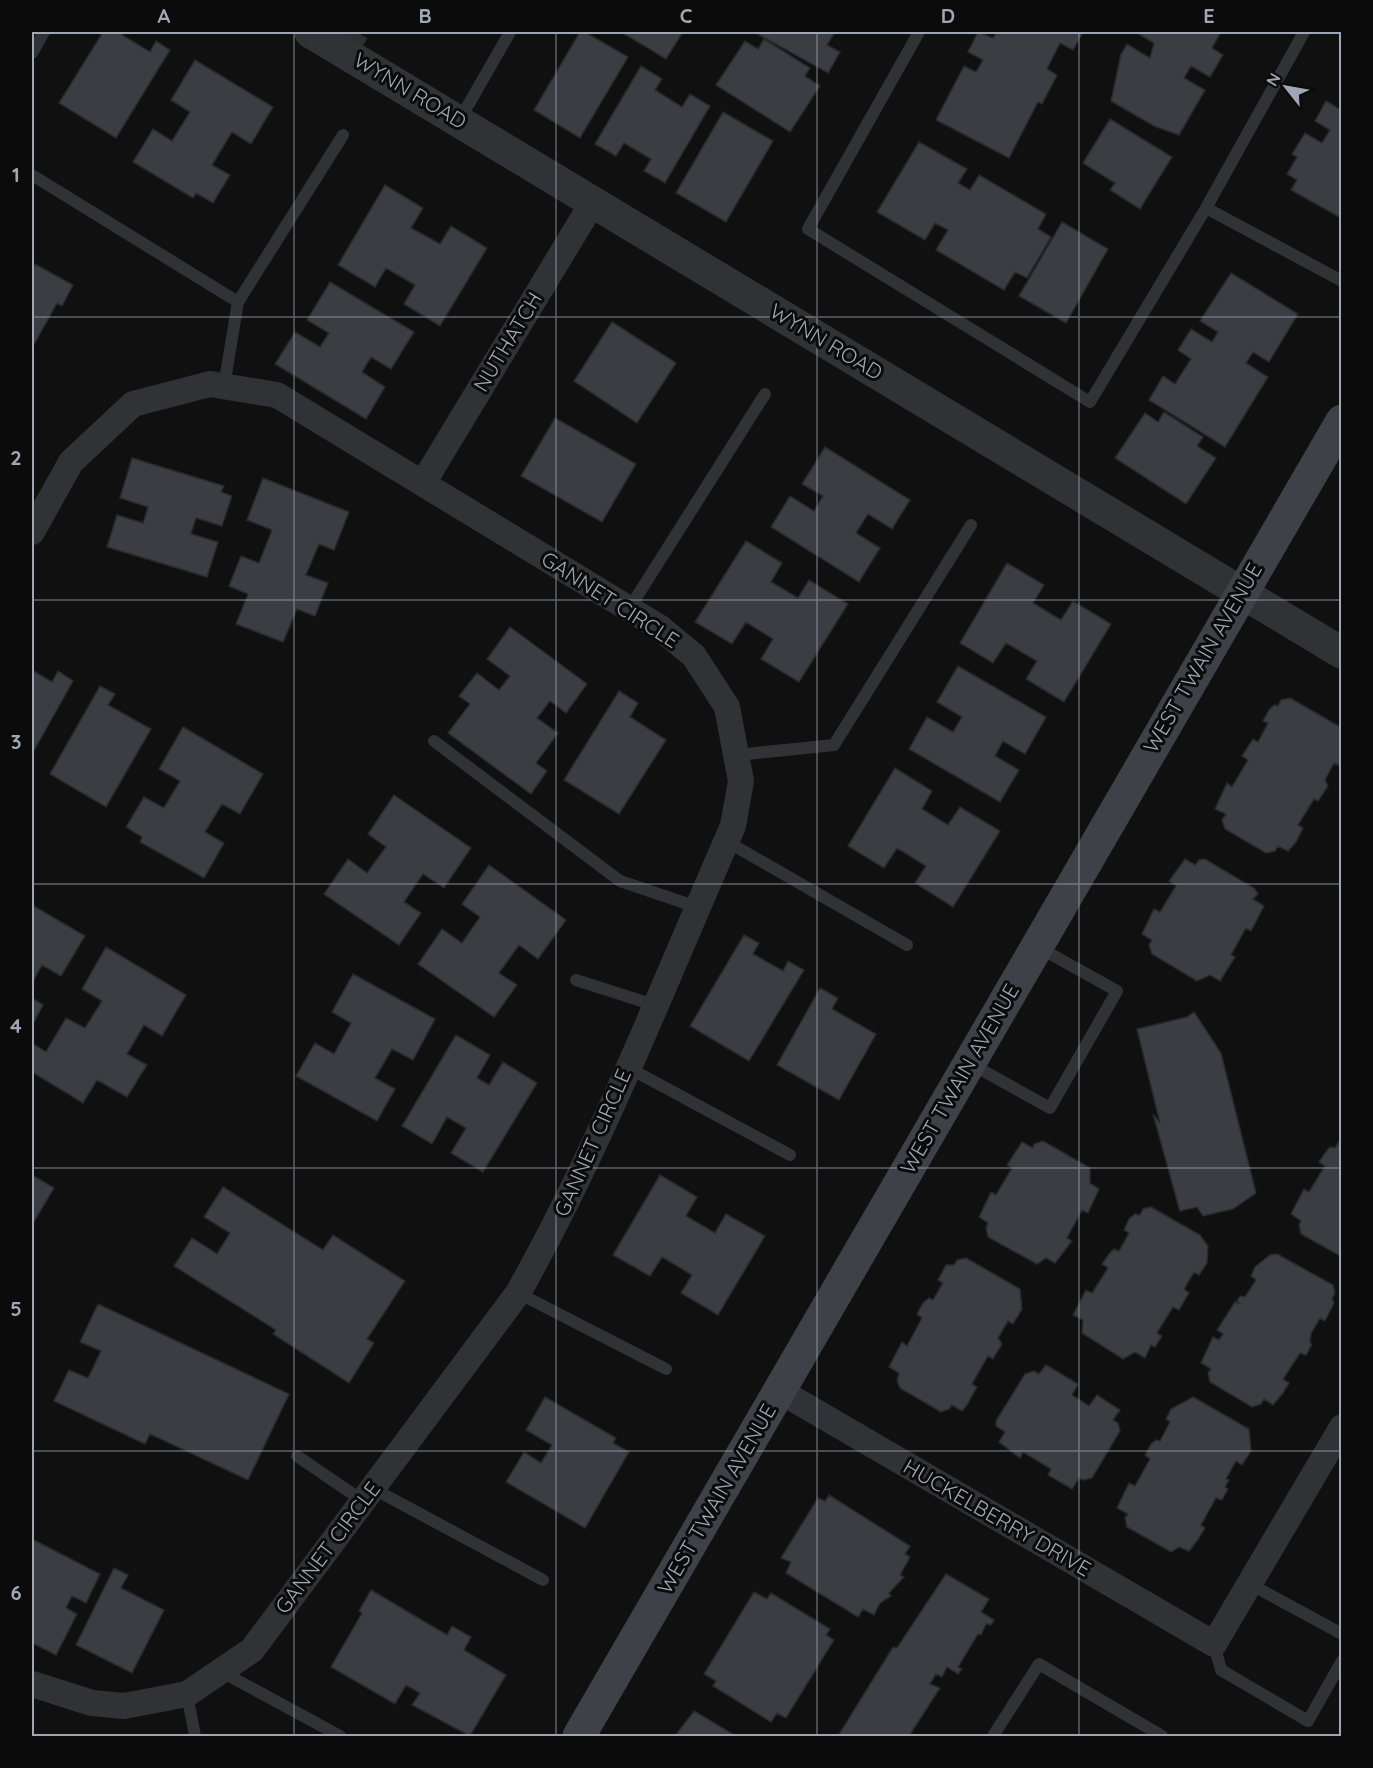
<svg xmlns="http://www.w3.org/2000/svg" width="1373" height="1768" font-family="Quicksand,sans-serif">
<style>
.building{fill:#3b3d42;stroke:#292a2d;stroke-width:1.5}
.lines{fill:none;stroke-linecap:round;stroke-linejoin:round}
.minor-tunnel{stroke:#2d2e32;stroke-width:26;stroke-dasharray:26 13;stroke-linecap:butt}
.service{stroke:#303236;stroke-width:12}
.minor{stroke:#303236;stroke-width:26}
.tertiary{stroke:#303236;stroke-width:32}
.secondary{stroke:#3e4147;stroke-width:33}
.grid{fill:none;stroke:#9fa7b4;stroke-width:1.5;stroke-opacity:0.55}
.labels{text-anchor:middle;stroke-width:6;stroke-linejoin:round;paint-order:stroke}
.street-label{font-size:21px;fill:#9fa7b4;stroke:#0b0b0c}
.neatline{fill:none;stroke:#9fa7b4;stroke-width:2}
.grid-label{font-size:20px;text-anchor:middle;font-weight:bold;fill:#9fa7b4}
</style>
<rect width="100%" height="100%" fill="#101011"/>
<path class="building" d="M103 32H124L122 35 150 52 156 41 170 50 116 138 59 103Z
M580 32H585L628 57 580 138 534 110Z
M621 32H683L666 59Z
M754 32H835L827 45 840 52 828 73Z
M978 32 993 38 997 32H1083L1073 50 1060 43 1047 69 1057 75 1042 104 1038 102 1009 158 936 120 964 66 976 72 983 60 968 52Z
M1135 32H1221L1212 48 1223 55 1210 77 1191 66 1184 78 1205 90 1179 135 1154 126 1111 101 1121 54 1127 44 1150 58 1154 43Z
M764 39 810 68 805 76 820 86 790 132 716 85 745 41 758 49Z
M195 60 273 107 251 144 232 132 212 165 230 175 213 203 196 193 193 198 133 162 153 129 172 141 190 112 171 100Z
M641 66 662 79 655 90 682 107 690 94 710 106 665 183 644 171 651 159 624 143 616 156 595 144Z
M1326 101 1339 109 1342 104 1341 218 1291 190 1297 180 1287 174 1297 157 1292 154 1305 133 1322 143 1330 130 1315 121Z
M723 112 773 141 726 222 676 193Z
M1110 119 1172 157 1140 209 1110 190 1115 183 1083 163Z
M919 142 967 169 958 183 970 190 979 175 1046 214 1038 229 1051 237 1027 278 1015 272 1004 290 936 250 948 230 935 223 925 240 877 212Z
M385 185 423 208 411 228 440 244 451 226 487 248 440 326 404 304 415 285 386 268 375 287 338 265Z
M1062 222 1108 249 1066 323 1019 296Z
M35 264 73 285 62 306 57 303 32 348V269Z
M1231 273 1298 314 1269 362 1253 352 1246 363 1268 377 1225 447 1149 400 1163 376 1175 384 1191 359 1178 350 1191 329 1212 342 1218 332 1200 321Z
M330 282 414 332 391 369 371 357 362 372 385 387 366 419 275 364 295 332 320 347 329 333 307 320Z
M612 322 676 363 637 423 574 381Z
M1164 412 1203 437 1197 446 1216 458 1186 504 1115 458 1145 413 1158 422Z
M555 418 636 464 602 522 521 476Z
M825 447 910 500 892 529 868 514 856 533 880 548 859 582 771 527 790 496 814 511 823 496 802 484Z
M132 458 224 486 221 492 232 496 222 526 196 518 191 534 218 542 207 577 107 547 117 515 143 523 148 507 120 498Z
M263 478 349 512 334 550 319 544 306 575 328 583 315 616 297 609 283 642 236 624 248 594 229 586 241 556 259 563 272 530 247 520Z
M746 541 782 563 771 582 798 598 809 580 848 604 799 682 761 659 773 639 746 622 732 644 695 622Z
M1007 563 1044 585 1033 603 1061 620 1073 601 1111 624 1064 702 1026 679 1037 661 1006 643 993 663 960 643Z
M510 627 587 684 566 713 550 701 537 718 558 733 536 763 547 771 531 794 448 733 470 704 459 696 477 673 499 690 510 676 487 659Z
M958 666 1046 717 1025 754 1003 741 995 756 1019 770 1000 802 909 749 927 717 953 732 962 717 937 702Z
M32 670 52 682 58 671 73 681 32 754Z
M100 686 115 694 108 705 151 729 106 807 50 774Z
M619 691 638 703 630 717 666 740 619 814 564 780Z
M1290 698 1342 728V763L1340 766 1334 763 1325 780 1328 786 1318 801 1314 799 1298 825 1303 828 1296 842 1288 851 1278 846 1275 851 1266 853 1225 829 1222 820 1226 814 1215 809 1227 783 1232 787 1248 760 1242 756 1253 739 1258 742 1268 723 1263 721 1269 710 1274 705 1278 706 1281 700Z
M183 727 263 774 240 814 222 804 205 832 224 843 204 878 140 842 142 837 126 827 144 797 164 808 180 781 159 769Z
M895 768 932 791 922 809 948 825 960 807 1000 831 953 907 915 883 926 866 897 848 884 868 848 846Z
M394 795 471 848 444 888 423 874 404 902 421 913 399 945 324 894 348 859 367 873 386 847 368 834Z
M1185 859 1195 865 1199 860 1205 859 1254 888 1258 894 1253 899 1264 906 1251 931 1246 928 1231 955 1235 957 1220 981 1210 975 1197 981 1152 954 1149 945 1152 940 1142 934 1154 909 1160 912 1176 886 1169 881Z
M489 865 566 920 538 959 519 945 499 973 517 985 494 1017 418 964 442 929 462 943 480 917 462 904Z
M32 905 85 936 61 976 42 965 32 983Z
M744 935 759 943 753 954 783 971 788 961 804 970 749 1061 690 1026Z
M106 947 186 995 162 1036 144 1025 127 1054 147 1065 127 1097 97 1080 83 1103 32 1072V1043L46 1052 66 1018 85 1028 102 1001 82 989Z
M353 974 435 1019 413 1060 392 1049 375 1078 395 1089 377 1121 296 1076 315 1043 334 1054 351 1023 332 1012Z
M820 988 838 998 832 1009 876 1034 839 1100 777 1065Z
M32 998 43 1005 32 1026Z
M1194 1012 1221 1053 1256 1193 1233 1209 1203 1216 1197 1207 1180 1211 1179 1208 1153 1114 1160 1123 1137 1029 1187 1017Z
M456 1035 490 1055 477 1078 489 1085 503 1062 537 1083 483 1172 451 1153 466 1128 447 1117 432 1144 402 1126Z
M1342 1137V1257L1301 1234 1299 1225 1301 1221 1291 1214 1304 1189 1309 1192 1325 1166 1319 1162 1325 1153 1330 1147 1335 1148Z
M1043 1141 1090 1168V1183L1099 1189 1088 1213 1082 1210 1067 1238 1072 1241 1055 1263 1046 1258 1037 1264 988 1237 986 1228 988 1223 979 1217 991 1192 996 1195 1012 1168 1007 1165 1022 1142 1033 1148 1034 1144Z
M32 1175 54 1188 32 1225Z
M660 1175 697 1197 686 1216 715 1233 726 1214 765 1236 718 1315 681 1293 692 1275 662 1257 650 1276 613 1255Z
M223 1187 323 1250 333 1235 405 1281 367 1339 374 1343 349 1383 273 1334 276 1330 174 1266 192 1238 217 1254 230 1233 204 1217Z
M1151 1207 1200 1235 1208 1246 1207 1263 1199 1275 1194 1272 1184 1289 1189 1293 1179 1310 1173 1307 1157 1333 1162 1336 1155 1347 1151 1345 1145 1358 1135 1352 1123 1359 1082 1333 1083 1320 1073 1315 1086 1290 1092 1293 1108 1268 1102 1264 1109 1254 1114 1249 1119 1251 1129 1233 1124 1230 1129 1219 1135 1214 1140 1215 1143 1209Z
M1277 1254 1333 1285 1335 1293 1332 1299 1334 1303 1325 1321 1320 1318 1311 1334 1310 1343 1312 1344 1306 1355 1300 1353 1283 1379 1289 1383 1283 1393 1273 1405 1264 1399 1261 1404 1252 1407 1210 1382 1208 1373 1211 1369 1201 1363 1213 1337 1219 1340 1223 1334 1217 1330 1235 1302 1239 1303 1237 1301 1240 1296 1245 1297 1256 1280 1251 1276 1255 1267 1270 1255Z
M966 1258 1020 1289 1022 1309 1013 1324 1008 1321 998 1338 1002 1344 993 1359 988 1356 972 1384 977 1387 967 1405 962 1411 952 1405 949 1409 941 1412 900 1388 897 1380 899 1373 889 1367 902 1342 907 1346 922 1318 917 1314 923 1303 929 1298 933 1300 943 1283 938 1280 946 1265H954L957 1260Z
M98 1304 289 1394 248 1480 150 1434 145 1444 54 1401 69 1370 88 1378 101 1351 80 1342Z
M1046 1365 1078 1384 1072 1395 1089 1406 1097 1395 1120 1410 1113 1420 1118 1423 1120 1431 1092 1478 1083 1480 1079 1478 1072 1489 1048 1475 1051 1469 1023 1452 1020 1458 999 1442 1005 1432 996 1426V1421L1025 1374 1034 1371 1039 1374Z
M545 1397 616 1438 613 1443 629 1452 585 1528 506 1482 524 1452 541 1463 552 1445 526 1430Z
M1193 1397 1249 1429 1251 1451 1242 1465 1236 1461 1226 1479 1229 1480 1225 1487 1228 1489 1222 1500 1216 1498 1201 1525 1205 1528 1199 1538 1189 1551 1179 1547 1171 1552 1127 1527 1125 1518 1128 1514 1117 1508 1129 1483 1135 1486 1150 1459 1145 1455 1151 1444 1156 1440 1160 1441 1170 1422 1166 1419 1171 1409Z
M829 1495 910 1546 905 1554 910 1557 900 1575 904 1577 889 1593 891 1596 880 1603 874 1615 863 1609 858 1617 786 1573 791 1562 781 1558 818 1498 825 1501Z
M32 1539 100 1574 86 1603 72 1596 66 1608 77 1614 56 1655 32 1643Z
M114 1568 128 1575 121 1588 164 1610 132 1673 76 1645Z
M946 1574 989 1599 981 1612 994 1620 991 1625 986 1624 981 1635 978 1634 958 1667 962 1669 958 1674 947 1667 942 1677 936 1674 930 1684 940 1688 909 1736H838L893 1647 897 1648Z
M371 1590 447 1635 452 1626 471 1637 464 1650 506 1675 470 1736 412 1705 420 1693 406 1685 395 1704 331 1667 362 1613 359 1611Z
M754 1592 767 1599 771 1593 830 1629 826 1635 834 1640 786 1718 777 1713 771 1722 713 1686 716 1681 704 1674Z
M694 1711 736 1736H675Z"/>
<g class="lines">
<path class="minor-tunnel" d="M345 52 356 32"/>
<path class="service" d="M919 32 808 229 1090 402 1206 208 1342 281
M32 53 44 32
M459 121 510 32
M32 175 238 302
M1206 208 1304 32
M224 386 238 302 343 135
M629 609 765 394
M434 741 620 881 697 907
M736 755 834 745 971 525
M726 841 907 945
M576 980 654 1005
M971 1064 1050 1108 1117 991 1038 947
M627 1067 790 1155
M518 1293 666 1369
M297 1456 363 1501
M372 1488 543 1580
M1250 1584 1342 1634
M1214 1644 1221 1670 1308 1721 1342 1661
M220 1671 340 1736
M187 1694 195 1736
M993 1736 1039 1664 1162 1736"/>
<path class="minor" d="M423 483 593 202
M32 532 71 462 133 404 210 384 277 395 659 627 694 656 727 707 741 781 733 826C664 983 602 1144 518 1293L252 1650 187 1694 124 1706 92 1703 32 1684
M780 1391 1214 1644 1342 1427"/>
<path class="tertiary" d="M310 32 1342 653"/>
<path class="secondary" d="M579 1736 1342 421"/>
</g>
<path class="grid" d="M294 32V1736M556 32V1736M817 32V1736M1079 32V1736M32 317H1342M32 600H1342M32 884H1342M32 1168H1342M32 1451H1342"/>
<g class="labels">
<g class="street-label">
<text transform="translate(410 91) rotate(31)" y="7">WYNN ROAD</text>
<text transform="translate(508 342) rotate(-59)" y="7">NUTHATCH</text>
<text transform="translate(826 342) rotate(31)" y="7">WYNN ROAD</text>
<text transform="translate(610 600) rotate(33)" y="7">GANNET CIRCLE</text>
<text transform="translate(1203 658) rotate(-60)" y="7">WEST TWAIN AVENUE</text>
<text transform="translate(960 1079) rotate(-60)" y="7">WEST TWAIN AVENUE</text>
<text transform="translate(593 1143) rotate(-66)" y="7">GANNET CIRCLE</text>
<text transform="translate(717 1499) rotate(-60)" y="7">WEST TWAIN AVENUE</text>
<text transform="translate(997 1518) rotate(30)" y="7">HUCKELBERRY DRIVE</text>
<text transform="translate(328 1548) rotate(-53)" y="7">GANNET CIRCLE</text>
</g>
</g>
<rect width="1373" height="1768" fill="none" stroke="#0b0b0c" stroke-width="66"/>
<g transform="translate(1286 87) rotate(301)" stroke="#0b0b0c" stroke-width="4.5" paint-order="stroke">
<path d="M0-4.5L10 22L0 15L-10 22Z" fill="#9fa7b4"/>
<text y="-9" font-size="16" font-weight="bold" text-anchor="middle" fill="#9fa7b4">N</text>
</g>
<rect x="33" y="33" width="1307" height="1702" class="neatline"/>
<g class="grid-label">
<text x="164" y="23">A</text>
<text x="425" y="23">B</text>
<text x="686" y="23">C</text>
<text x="948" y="23">D</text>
<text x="1209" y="23">E</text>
<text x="16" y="182">1</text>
<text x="16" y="465">2</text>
<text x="16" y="749">3</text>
<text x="16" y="1033">4</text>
<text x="16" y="1316">5</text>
<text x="16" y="1600">6</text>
</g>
</svg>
